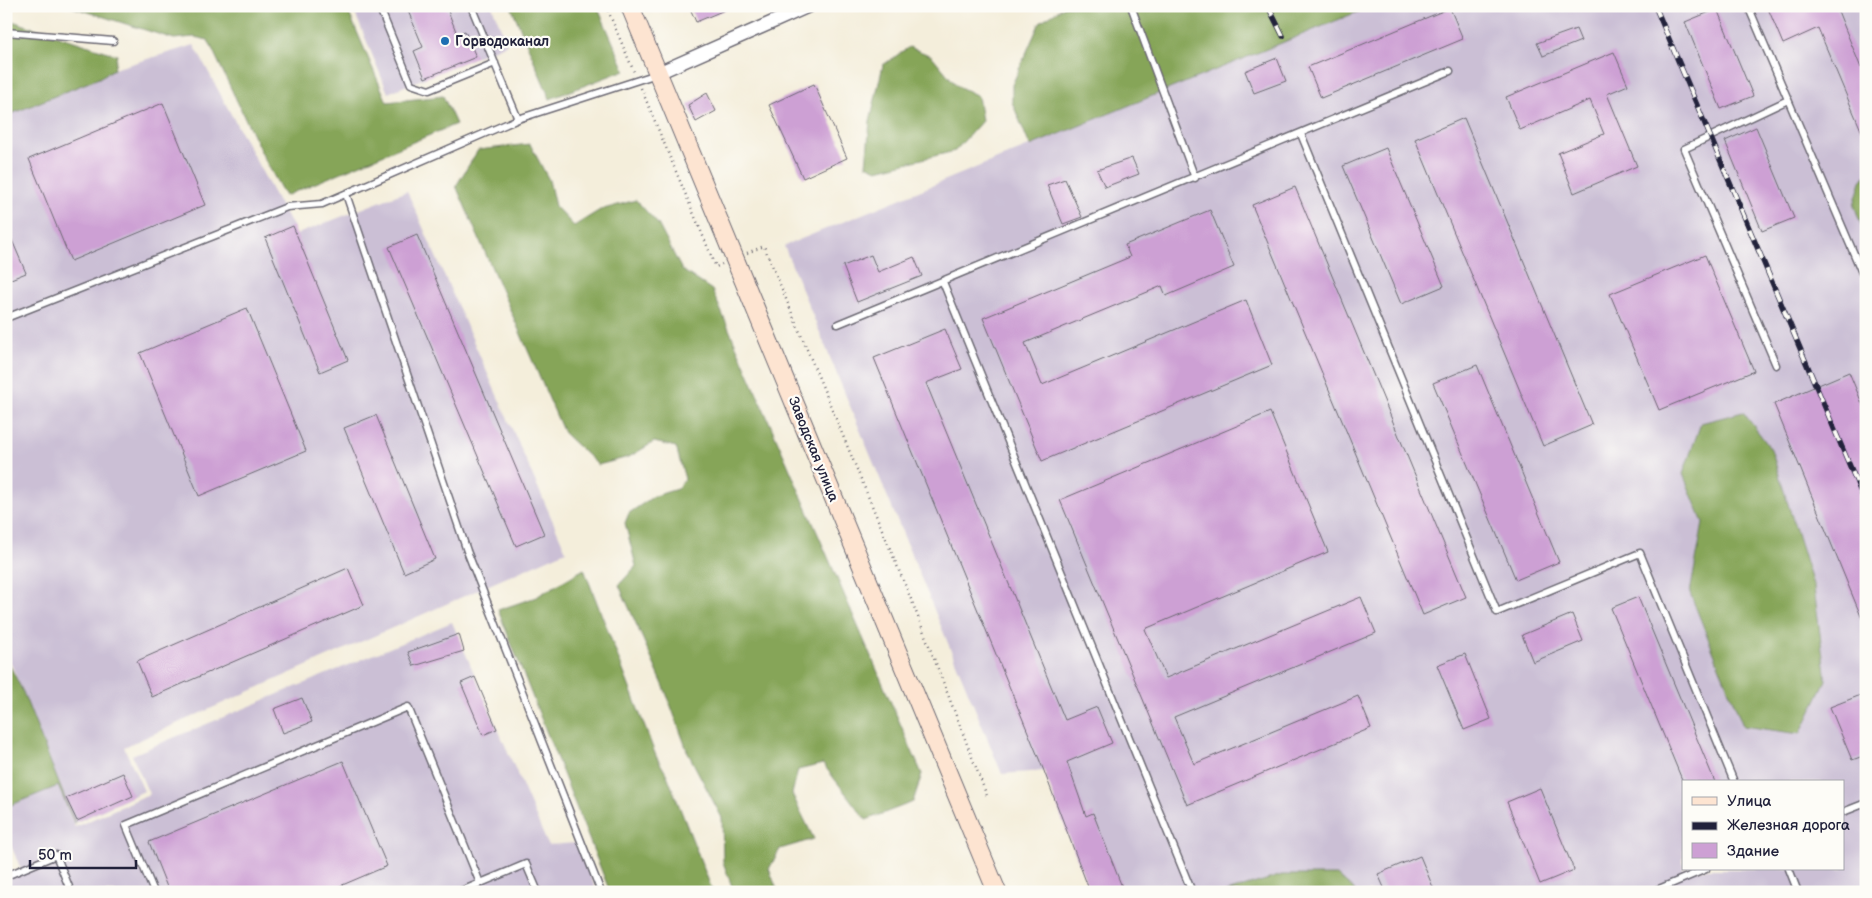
<svg xmlns="http://www.w3.org/2000/svg" width="1872" height="898" font-family="'Balsamiq Sans',sans-serif">
<style>
.industrial{fill:#cbbfd5;fill-rule:evenodd}
.forest{fill:#86a559;stroke:#54644a}
.building{fill:#cda0d4}
.lines{fill:none;stroke-linecap:round;stroke-linejoin:round}
.service-casing{stroke:#6c6973;stroke-width:9}
.minor-casing{stroke:#6c6973;stroke-width:15}
.secondary-casing{stroke:#6c6973;stroke-width:20}
.path{stroke:#6c6973;stroke-width:2.5;stroke-dasharray:1 4;stroke-linecap:butt}
.service{stroke:#fff;stroke-width:6}
.minor{stroke:#fff;stroke-width:12}
.secondary{stroke:#fde4d1;stroke-width:18}
.rail-casing{stroke:#22223b;stroke-width:5.5}
.rail{stroke:#fdfcf7;stroke-width:4;stroke-dasharray:11;stroke-linecap:butt}
.poi-dot{fill:#1f6fb2;stroke:#fdfcf7;stroke-width:2}
.labels{text-anchor:middle;stroke-width:4.5;stroke-linejoin:round;paint-order:stroke}
.poi-label{font-size:14px;font-weight:bold;fill:#22223b;stroke:#fdfcf7;text-anchor:start}
.street-label{font-size:14px;fill:#22223b;stroke:#fdfcf7}
</style>
<rect width="100%" height="100%" fill="#fdfcf7"/>
<filter id="ink" filterUnits="userSpaceOnUse"><feTurbulence type="fractalNoise" baseFrequency=".02" numOctaves="2"/><feDisplacementMap in="SourceGraphic" scale="10" xChannelSelector="R" yChannelSelector="G"/><feConvolveMatrix kernelMatrix="1 2 1 2 8 2 1 2 1" color-interpolation-filters="sRGB"/></filter>
<filter id="wash" filterUnits="userSpaceOnUse"><feTurbulence type="fractalNoise" baseFrequency=".0096" numOctaves="4" result="noise"/><feDisplacementMap in="SourceGraphic" scale="20" xChannelSelector="R" yChannelSelector="G"/><feGaussianBlur stdDeviation="1.12" result="paint"/><feColorMatrix in="noise" values="0 0 0 0 0 0 0 0 0 0 0 0 0 0 0 0 0 1.4 0 .05"/><feComposite in="paint" operator="in"/></filter>
<g filter="url(#wash)">
<rect width="100%" height="100%" fill="#f4eedb"/>
<path class="industrial" d="M352 6H492L507 44 388 93Z
M1372 6H1866V892H1090L1044 771 1002 774 784 246ZM1683 782H1843V869H1683Z
M194 45 282 209 293 226 295 235 407 191 566 551 124 747 144 791 75 823 6 651V116L99 78 114 69Z
M452 622 548 845 577 843 597 892H6V876L21 869 6 834V807L58 786 75 827 149 794 132 755Z"/>
<path class="forest" d="M69 6H346L387 102 443 96 456 124 285 196 264 158 208 40 194 37 174 39Z
M511 6H597L625 70 550 99Z
M1065 6H1372L1030 146 1012 102V85L1040 22Z
M6 19 117 55 114 69 99 78 6 116Z
M909 47 932 56 956 85 978 96 982 121 955 151 877 170 866 165 870 121 883 65Z
M530 144 549 180 555 206 574 226 600 210 636 200 658 224 682 270 712 290 922 774 913 802 866 820 823 764 798 770 792 794 814 839 780 849 769 869 778 892H734L723 862 722 818 688 753 664 687 619 585 636 566 625 523 629 513 654 496 677 489 685 479 676 447 654 442 629 457 598 465 564 433 456 186 478 150Z
M1866 175V238L1854 205 1861 181Z
M1743 412 1771 449 1814 588 1826 680 1800 734 1743 726 1690 593 1703 523 1683 474 1701 423Z
M584 569 656 756 667 775 713 892H610L498 610 536 597Z
M6 658 23 692 75 824 58 786 6 807Z
M1282 875H1337L1356 892H1227Z"/>
<g id="blocks">
<path class="building" d="M406 6H446L457 34 465 31 476 57 425 78 414 51 423 47Z
M689 6H734L696 22Z
M1767 6H1836L1861 68 1866 67V142L1818 28 1783 44Z
M1450 8 1463 39 1321 98 1308 67Z
M1717 9 1753 96 1721 109 1685 22Z
M1576 29 1581 41 1543 56 1537 43Z
M1614 52 1628 85 1607 94 1637 166 1574 193 1558 153 1604 134 1590 100 1520 130 1506 97Z
M1277 58 1286 81 1254 93 1245 71Z
M814 84 847 158 803 178 769 105Z
M707 93 716 111 696 122 688 105Z
M163 103 205 205 71 261 29 159Z
M1464 118 1592 425 1543 446 1415 139Z
M1756 127 1794 218 1762 231 1725 141Z
M1386 148 1444 286 1401 304 1343 166Z
M1132 158 1139 174 1105 187 1097 170Z
M1065 179 1082 217 1063 224 1047 185Z
M1295 187 1466 597 1423 615 1252 205Z
M1210 210 1234 267 1166 296 1162 286 1025 343 1042 385 1246 300 1272 365 1042 461 983 318 1130 257 1125 245Z
M6 226 26 273 6 281Z
M293 226 348 360 320 372 265 238Z
M417 235 544 534 516 546 389 247Z
M871 255 878 272 914 257 922 276 857 302 843 266Z
M1705 255 1754 371 1659 410 1610 294Z
M247 308 306 451 199 496 140 353Z
M945 329 962 369 926 383 1065 720 1097 707 1112 743 1067 762 1086 816 1093 813 1124 892H1090L1044 771 874 358Z
M1477 365 1559 562 1516 580 1433 383Z
M1849 372 1866 413 1865 626 1774 404Z
M1270 412 1328 552 1145 629 1166 678 1361 597 1376 633 1174 717 1194 764 1358 696 1371 728 1187 805 1060 500Z
M376 415 435 559 404 573 344 428Z
M348 568 364 605 152 697 137 661Z
M1638 597 1715 782H1683L1611 608Z
M1572 614 1583 641 1533 662 1522 635Z
M459 634 464 651 414 666 408 652Z
M1465 654 1491 719 1464 730 1437 665Z
M475 677 497 729 483 735 461 683Z
M1866 693V755L1852 760 1830 707Z
M302 698 312 722 283 733 274 709Z
M343 761 387 866 326 892H169L149 842Z
M123 773 133 796 77 821 66 798Z
M1540 788 1574 870 1540 884 1507 802Z
M1420 856 1435 892H1386L1378 874Z"/>
</g>
</g>
<g filter="url(#ink)">
<use href="#blocks" fill-opacity="0" stroke="#6c6973" stroke-width="1"/>
<g class="lines">
<g class="service-casing">
<path id="service" d="M379 6 411 84 429 90 495 63
M471 6 518 119
M1131 6 1195 178
M1748 6 1866 282
M6 32 113 41
M1301 134 1497 612 1640 553 1734 782
M346 194 467 551 601 892
M943 282 1192 892
M6 318 287 207 322 204 518 119 657 74
M838 324 1450 71
M1776 365 1684 149 1788 100
M1843 812 1866 803
M1789 869 1798 892
M6 876 56 855 71 892
M154 892 126 825 408 707 480 883
M459 892 526 864 538 892
M1652 892 1706 869"/>
</g>
<g class="minor-casing">
<path id="minor" d="M658 73 809 6"/>
</g>
<g class="secondary-casing">
<path id="secondary" d="M630 6 997 892"/>
</g>
<path class="path" d="M606 6 634 72
M641 88 716 267 722 264
M747 253 764 246 913 604 987 796"/>
<use href="#service" class="service"/>
<use href="#minor" class="minor"/>
<use href="#secondary" class="secondary"/>
<g class="rail-casing">
<path id="rail" d="M1268 6 1283 36
M1655 6 1866 504"/>
</g>
<use href="#rail" class="rail"/>
</g>
</g>
<circle class="poi-dot" cx="445" cy="41" r="5"/>
<g class="labels">
<g class="poi-label">
<text x="455" y="46">Горводоканал</text>
</g>
<g class="street-label">
<text transform="translate(814 449) rotate(68)" y="5">Заводская улица</text>
</g>
</g>
<rect width="1872" height="898" fill="none" stroke="#fdfcf7" stroke-width="25"/>
<rect x="1682" y="780" width="162" height="90" fill="#fdfcf7" stroke="#a5a5ac"/>
<rect x="1692" y="797" width="25" height="8" fill="#fde4d1" stroke="#a5a5ac"/>
<text x="1727" y="806" font-size="15" fill="#22223b">Улица</text>
<rect x="1692" y="822" width="25" height="8" fill="#22223b" stroke="#a5a5ac"/>
<text x="1727" y="830" font-size="15" fill="#22223b">Железная дорога</text>
<rect x="1692" y="843" width="25" height="15" fill="#cda0d4" stroke="#a5a5ac"/>
<text x="1727" y="856" font-size="15" fill="#22223b">Здание</text>
<path d="M30 860v8h106v-8" fill="none" stroke="#22223b" stroke-width="2.5"/>
<text x="38" y="860" font-size="15" fill="#22223b" stroke="#fdfcf7" stroke-width="4" paint-order="stroke">50 m</text>
</svg>
